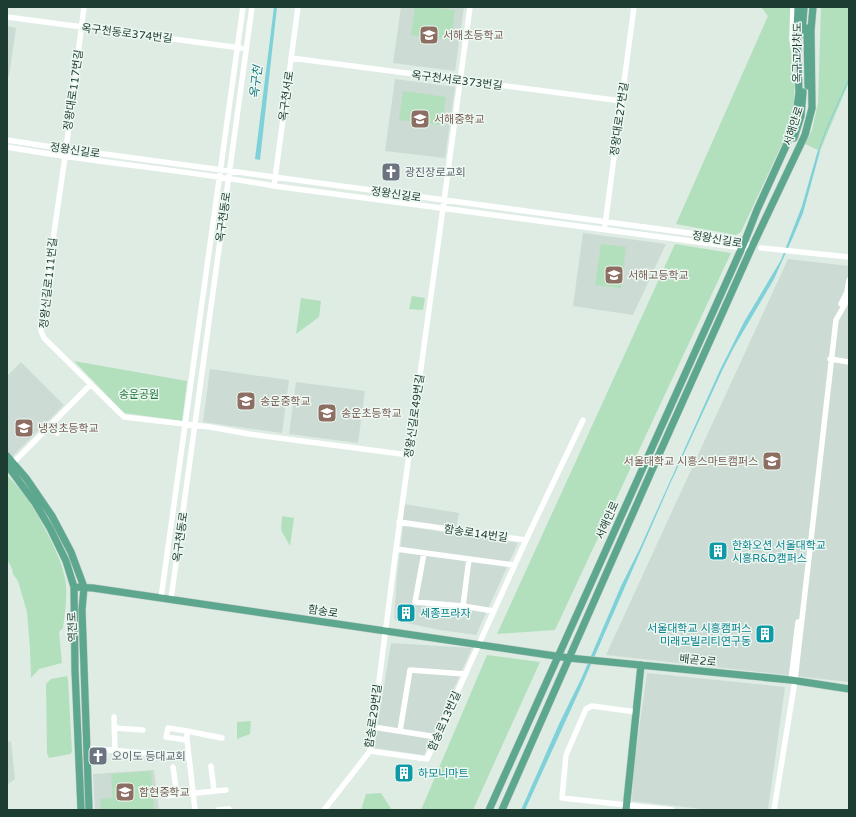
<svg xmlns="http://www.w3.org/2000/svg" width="856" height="817" font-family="'Varela Round','Noto Sans KR',sans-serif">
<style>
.built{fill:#ccdbd3}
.green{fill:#b3e0bc}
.water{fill:#7ed1d8}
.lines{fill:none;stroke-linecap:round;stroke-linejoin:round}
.stream{stroke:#7ed1d8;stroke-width:1}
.major-casing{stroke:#c0c9c6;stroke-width:8}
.minor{stroke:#fff;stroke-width:5.5}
.major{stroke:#5ca78e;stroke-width:7}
.labels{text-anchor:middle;stroke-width:3;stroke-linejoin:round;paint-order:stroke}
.street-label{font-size:11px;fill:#1d3d32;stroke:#eef8f2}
.education-label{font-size:11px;fill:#785e54;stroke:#eef8f2;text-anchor:start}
.worship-label{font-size:11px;fill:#5b616d;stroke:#eef8f2;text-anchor:start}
.park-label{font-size:11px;fill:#23783d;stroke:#eef8f2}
.culture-label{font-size:11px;fill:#0d838f;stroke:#eef8f2;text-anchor:start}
.water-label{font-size:12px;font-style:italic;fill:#11757f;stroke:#eef8f2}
</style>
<rect width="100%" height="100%" fill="#deece4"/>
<path class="built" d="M401 7H464L455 71 393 63Z
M7 26 16 28 9 76H7Z
M395 79 455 87 445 158 385 151Z
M583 233 666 244 633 315 573 306Z
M788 259 849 266V682L606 655Z
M21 362 64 405 12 457 7 452V376Z
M210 369 289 380 282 433 203 422Z
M296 382 365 391 358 443 289 434Z
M404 504 459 513 456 528 403 520Z
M403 526 518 543 476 635 440 630 397 621 394 618 397 576Z
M391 643 472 648 424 755 374 748Z
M647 673 785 687 768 810H711L632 801 633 772Z
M11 741 15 779 7 785V742Z
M154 770 159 810H95L93 774Z"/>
<path class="green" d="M415 7H428L455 10 451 40 411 35Z
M761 7H791L790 47 794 63 795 78 794 101 791 119 783 142 741 232 736 235 676 224 768 16Z
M821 7H849V82L820 151 805 144 812 130 818 103Z
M403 91 446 97 442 125 399 120Z
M601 244 626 247 621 288 595 285Z
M675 244 731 253 555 630 497 634Z
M412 296 425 298 423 310 409 309Z
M301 298 321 301 319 317 296 334Z
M74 361 187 381 182 421 124 413Z
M7 475C14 482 21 490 27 498 40 518 61 556 65 578 68 593 65 613 63 628L59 632 62 663 39 669 31 678 30 648 27 612 18 581 13 574 12 569 7 559Z
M282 516 294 518 290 546 281 530Z
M487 655 540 662 473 810H421Z
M67 676 68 680 72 752 70 754 49 758 47 753 46 684 51 679Z
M251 721 250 734 237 739V722Z
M151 771 154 809 101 810 100 799 113 798 111 774Z
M381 793 392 810H361L366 794Z"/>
<path class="water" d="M274 7H277L260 160 255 159Z
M818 150 820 151 803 213 793 237 774 279 733 349 722 371 670 484 582 685 525 810H521L559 724 582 677 621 586 640 548 720 370 744 322 781 260 802 206Z"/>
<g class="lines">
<path class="stream" d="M819 150 826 130 849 79"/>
<g class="major-casing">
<path id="major" d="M807 28 808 86
M802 34 804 7
M794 138 801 116 803 92
M7 456 26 478 52 516 71 552 84 587 82 610 89 810
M7 465 35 503 50 528 66 561 74 587 75 670 81 810
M74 587 93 588 569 658 791 680 849 689
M489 810 744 243 757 210 786 146 795 122 799 93 797 32 798 7
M502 810 652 470 752 247 805 135 812 108 811 30 813 7
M626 810 641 665"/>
</g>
<path class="minor" d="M84 7 65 157 41 322V331L44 338 124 417 210 427 249 434 409 455
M793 7 792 40 796 58
M7 17 241 48
M291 58 622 101
M7 140 52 147 733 239 744 243 752 247
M7 147C96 163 186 170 274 186L744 248
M274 186 298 7
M605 225 634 7
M761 248 849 257
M841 304 847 292 849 280
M830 359 849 362
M50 426 57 433
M13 463 91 384
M526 540 583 420
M396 549 514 565
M424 553 415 602 463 606 493 611
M161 598 243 7
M171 599 252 7
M463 606 469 559
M791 680 798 622
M636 712 592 706 586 709 566 755 562 798 672 810
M114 717 115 751
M373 727 437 737
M114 728 143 730
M187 731 222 738
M400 731 410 670 465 674
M187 740V731L168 728 166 737 187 740 189 757
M87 748 189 757 195 810
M370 751 427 759 526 540 399 522
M211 766 214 791
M173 767 177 795
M166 796 226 790
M218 810 229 809
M324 810 370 751 396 549 444 201 470 7
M774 810 795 680 836 320 849 297"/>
<use href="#major" class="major"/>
</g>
<defs>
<g id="school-square" transform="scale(1)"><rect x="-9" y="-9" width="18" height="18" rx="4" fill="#8d6e63" stroke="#eef8f2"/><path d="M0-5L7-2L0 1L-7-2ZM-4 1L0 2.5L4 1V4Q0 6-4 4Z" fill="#fff"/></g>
<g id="church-square" transform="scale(1)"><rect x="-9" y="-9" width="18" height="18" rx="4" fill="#6b7280" stroke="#eef8f2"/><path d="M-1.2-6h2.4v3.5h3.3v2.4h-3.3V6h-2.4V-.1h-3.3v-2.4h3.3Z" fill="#fff"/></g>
<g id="university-square" transform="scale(1)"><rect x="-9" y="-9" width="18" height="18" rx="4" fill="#8d6e63" stroke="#eef8f2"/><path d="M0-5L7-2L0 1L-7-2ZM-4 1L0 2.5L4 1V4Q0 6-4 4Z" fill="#fff"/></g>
<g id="building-square" transform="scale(1)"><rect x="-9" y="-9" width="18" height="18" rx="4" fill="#0f9aa8" stroke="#eef8f2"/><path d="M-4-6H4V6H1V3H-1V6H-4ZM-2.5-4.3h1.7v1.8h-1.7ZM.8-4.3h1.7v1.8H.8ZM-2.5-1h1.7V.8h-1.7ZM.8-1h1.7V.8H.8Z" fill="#fff"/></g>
</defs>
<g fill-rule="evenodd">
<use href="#school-square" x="429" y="35"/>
<use href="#school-square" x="420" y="119"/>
<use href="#church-square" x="391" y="172"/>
<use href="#school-square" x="614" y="275"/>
<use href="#school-square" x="246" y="401"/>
<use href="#school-square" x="327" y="413"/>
<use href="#school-square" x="24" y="428"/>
<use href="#university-square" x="772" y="461"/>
<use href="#building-square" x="718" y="551"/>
<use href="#building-square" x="406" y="613"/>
<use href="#building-square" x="765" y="634"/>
<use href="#church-square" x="98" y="756"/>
<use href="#building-square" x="404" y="773"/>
<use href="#school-square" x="125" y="792"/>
</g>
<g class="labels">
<g class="street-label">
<text transform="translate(127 33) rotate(7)" y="4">옥구천동로374번길</text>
<text transform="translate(797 53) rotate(-90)" y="4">옥구고가차도</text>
<text transform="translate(457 80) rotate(7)" y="4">옥구천서로373번길</text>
<text transform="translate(73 90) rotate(-82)" y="4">정왕대로117번길</text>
<text transform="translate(286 96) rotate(-82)" y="4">옥구천서로</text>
<text transform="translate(619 119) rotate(-82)" y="4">정왕대로27번길</text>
<text transform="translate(793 126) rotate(-72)" y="4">서해안로</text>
<text transform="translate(75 150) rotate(8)" y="4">정왕신길로</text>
<text transform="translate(396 194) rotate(8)" y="4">정왕신길로</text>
<text transform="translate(223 217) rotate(-82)" y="4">옥구천동로</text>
<text transform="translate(717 239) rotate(10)" y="4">정왕신길로</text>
<text transform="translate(48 283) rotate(-84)" y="4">정왕신길로111번길</text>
<text transform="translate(414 416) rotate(-82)" y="4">정왕신길로49번길</text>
<text transform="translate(607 520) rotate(-66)" y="4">서해안로</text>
<text transform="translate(476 533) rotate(8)" y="4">함송로14번길</text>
<text transform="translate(180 537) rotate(-82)" y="4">옥구천동로</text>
<text transform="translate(323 611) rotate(8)" y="4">함송로</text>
<text transform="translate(72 627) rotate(-92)" y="4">역전로</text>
<text transform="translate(698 660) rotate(6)" y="4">배곧2로</text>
<text transform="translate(373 716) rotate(-82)" y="4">함송로29번길</text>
<text transform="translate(444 721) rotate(-66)" y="4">함송로13번길</text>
</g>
<g class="education-label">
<text x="443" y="39">서해초등학교</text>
<text x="434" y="123">서해중학교</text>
<text x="628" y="279">서해고등학교</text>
<text x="260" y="405">송운중학교</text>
<text x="341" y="417">송운초등학교</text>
<text x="38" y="432">냉정초등학교</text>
<text x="758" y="465" text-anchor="end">서울대학교 시흥스마트캠퍼스</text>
<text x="139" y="796">함현중학교</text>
</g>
<g class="worship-label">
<text x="405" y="176">광진장로교회</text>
<text x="112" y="760">오이도 등대교회</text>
</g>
<g class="park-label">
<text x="139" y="398">송운공원</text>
</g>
<g class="culture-label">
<text x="732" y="549">한화오션 서울대학교<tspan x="732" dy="13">시흥R&amp;D캠퍼스</tspan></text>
<text x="420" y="617">세종프라자</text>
<text x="751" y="632" text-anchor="end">서울대학교 시흥캠퍼스<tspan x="751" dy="13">미래모빌리티연구동</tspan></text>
<text x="418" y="777">하모니마트</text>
</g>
<g class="water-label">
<text transform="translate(256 82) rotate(-83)" y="4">옥구천</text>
</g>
</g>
<rect width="856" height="817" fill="none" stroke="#1d3d32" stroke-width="16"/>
</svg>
